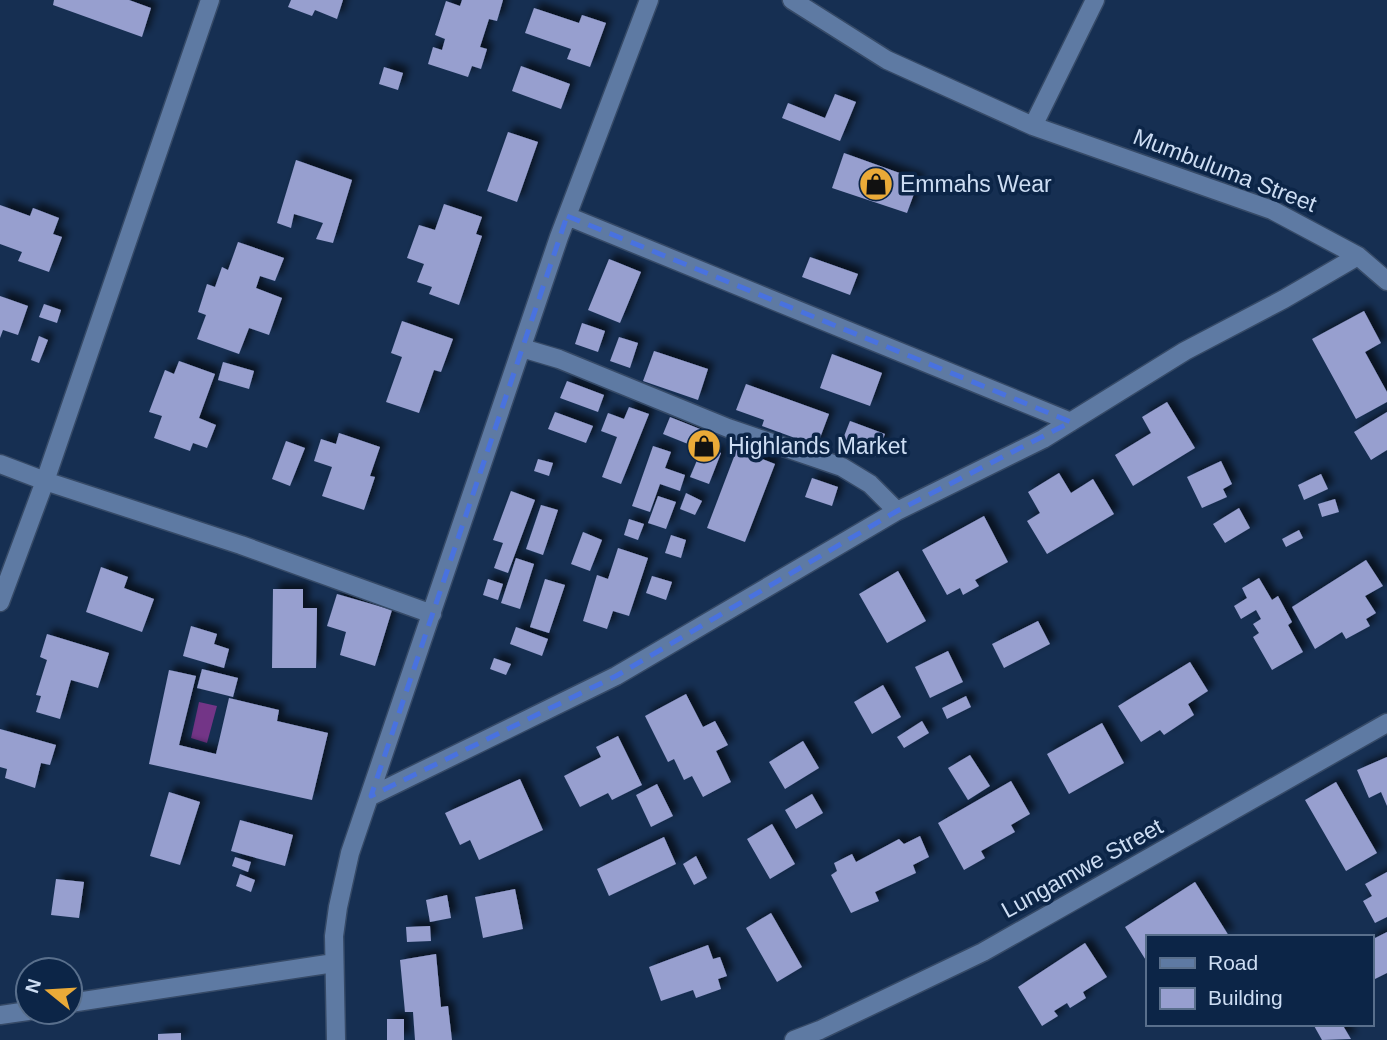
<svg xmlns="http://www.w3.org/2000/svg" width="1387" height="1040" font-family="Arial,sans-serif">
<style>
.water{fill:#733587}
.building{fill:#979fcf;filter:url(#shadow)}
.lines{fill:none;stroke-linecap:round;stroke-linejoin:round}
.minor-casing{stroke:#364a67;stroke-width:21}
.minor{stroke:#5e7aa3;stroke-width:18}
.marked{fill:none;stroke:#4972df;stroke-width:5;stroke-dasharray:14 9;stroke-linejoin:round}
.labels{text-anchor:middle;stroke-width:7;stroke-linejoin:round;paint-order:stroke}
.street-label{font-size:23px;fill:#cdddf3;stroke:#0c2547}
.poi-label{font-size:23px;fill:#cdddf3;stroke:#0c2547;text-anchor:start}
</style>
<defs>
<filter id="shadow"><feDropShadow dx="6" dy="-6" stdDeviation="3.5" flood-color="#0009"/></filter>
</defs>
<rect width="100%" height="100%" fill="#162f52"/>
<path class="water" d="M199 702 217 706 207 743 191 738Z"/>
<path class="building" d="M54 0H129L151 8 142 37 53 5Z
M291 0H343L337 19 315 10 312 16 288 7Z
M462 0H503L497 21 489 19 480 47 487 49 481 69 472 66 468 77 428 64 433 47 442 50 445 39 435 35 446 1 460 6Z
M534 8 579 23 582 15 606 23 590 67 567 59 571 49 525 33Z
M521 66 570 84 561 109 512 91Z
M384 67 403 73 398 90 379 84Z
M835 94 856 102 840 141 782 118 788 103 825 118Z
M508 132 538 142 517 202 487 191Z
M844 153 919 180 907 213 832 188Z
M296 160 352 180 333 243 316 239 323 223 294 214 291 228 277 223Z
M444 204 482 217 476 234 482 236 459 305 429 294 432 287 417 282 424 264 407 258 419 225 435 230Z
M0 205 30 216 33 208 59 218 53 234 62 237 49 272 18 261 22 252 0 244Z
M238 242 284 258 275 281 260 276 256 288 282 298 269 335 249 328 239 354 197 339 206 315 198 312 207 284 215 287 222 267 228 270Z
M810 257 858 274 850 295 802 277Z
M609 259 641 272 620 323 588 310Z
M0 296 28 306 18 335 3 330 0 338Z
M44 304 61 310 57 323 39 317Z
M1364 311 1381 343 1365 352 1387 392V402L1356 419 1312 339Z
M402 321 453 339 441 372 434 370 419 413 386 402 402 357 391 353Z
M582 323 605 331 598 352 575 344Z
M39 336 48 340 39 363 31 360Z
M619 337 638 343 630 368 610 361Z
M654 351 708 369 698 400 643 381Z
M832 354 882 373 870 406 820 388Z
M179 361 215 374 199 418 216 425 207 448 193 443 190 451 154 438 162 416 149 412 165 370 174 374Z
M223 362 254 371 249 389 218 380Z
M567 381 604 395 598 412 560 398Z
M746 384 829 414 817 446 762 426 764 420 736 410Z
M1167 402 1195 448 1133 486 1115 455 1151 433 1142 417Z
M629 407 649 414 621 484 602 477 617 437 601 431 608 413 624 419Z
M555 412 593 426 586 443 548 429Z
M1387 412V450L1371 460 1354 432Z
M670 417 700 429 693 446 663 434Z
M850 421 885 434 876 457 841 444Z
M339 433 380 447 370 476 375 477 364 510 322 496 332 467 314 461 321 439 336 444Z
M286 441 305 448 290 486 272 479Z
M653 446 671 452 665 468 685 475 680 491 660 484 650 512 632 506Z
M703 446 721 453 709 484 690 477Z
M737 449 775 464 745 542 707 528Z
M538 459 553 463 549 476 534 471Z
M1221 461 1232 484 1223 489 1227 497 1202 508 1187 477Z
M1059 473 1071 493 1093 479 1114 514 1047 554 1027 521 1040 513 1028 492Z
M1321 474 1328 489 1304 500 1298 485Z
M812 478 838 487 832 506 805 497Z
M511 491 535 500 508 573 494 568 503 543 493 540Z
M686 493 702 501 695 515 680 509Z
M658 496 676 502 666 529 648 523Z
M1335 499 1339 512 1322 517 1318 504Z
M541 505 558 510 543 555 526 549Z
M1239 508 1250 528 1225 543 1213 524Z
M984 516 1008 562 975 580 979 586 963 595 960 588 947 595 922 550Z
M629 519 644 524 638 540 624 535Z
M1299 530 1303 538 1286 547 1282 539Z
M583 532 602 540 590 571 571 564Z
M671 535 686 540 681 558 665 553Z
M618 548 648 558 629 616 613 611 607 629 583 621 597 575 608 579Z
M516 558 534 564 520 609 501 603Z
M1366 560 1383 586 1365 596 1376 613 1366 619 1370 626 1346 639 1342 632 1315 649 1292 607Z
M101 567 128 577 124 588 154 599 142 632 86 612Z
M898 571 926 621 887 643 859 594Z
M652 576 672 582 666 600 646 593Z
M1259 578 1272 600 1278 596 1292 622 1288 625 1303 652 1272 670 1253 637 1259 633 1253 624 1261 619 1256 610 1241 619 1234 606 1247 598 1242 588Z
M488 579 503 584 498 600 483 595Z
M545 579 565 585 549 633 530 627Z
M273 589H303V608H317L316 668H272Z
M337 594 392 610 375 666 340 655 346 632 327 626Z
M1038 621 1050 644 1004 668 992 644Z
M191 626 217 634 214 644 229 649 224 668 183 656Z
M516 627 548 639 542 656 510 644Z
M47 634 109 653 98 688 71 680 60 719 36 712 41 696 36 695 47 660 40 657Z
M948 651 963 682 930 698 915 667Z
M494 658 511 664 506 675 490 669Z
M1190 662 1208 691 1188 704 1194 715 1164 735 1160 730 1141 742 1118 706Z
M202 669 238 678 233 697 197 688Z
M169 670 196 676 179 745 216 754 229 698 279 710 277 721 328 733 312 800 149 764Z
M883 685 901 717 872 734 854 702Z
M686 694 703 727 715 721 728 745 716 751 731 782 703 797 692 776 684 780 674 759 668 762 645 716Z
M966 696 971 707 947 719 942 708Z
M922 721 929 733 904 748 897 737Z
M1102 723 1124 763 1069 794 1047 754Z
M0 729 56 745 50 765 41 763 35 788 5 778 7 769 0 767Z
M618 736 642 785 612 800 608 793 580 807 564 776 601 757 596 747Z
M803 741 819 768 785 789 769 762Z
M970 755 990 786 968 800 948 768Z
M1387 757V806L1381 792 1369 798 1357 770Z
M520 779 543 830 479 860 470 840 460 845 445 813Z
M1011 781 1030 814 1011 825 1015 832 981 851 985 858 964 870 938 823Z
M1336 782 1377 853 1346 871 1305 800Z
M657 784 673 816 651 827 636 795Z
M169 792 200 802 180 865 150 856Z
M812 794 823 813 796 829 785 810Z
M240 820 293 835 285 866 231 851Z
M772 824 795 864 770 879 747 839Z
M920 836 929 857 913 865 916 873 875 892 879 901 851 913 831 875 837 871 834 863 852 854 856 862 899 839 904 844Z
M664 837 676 864 609 896 597 869Z
M696 856 707 878 694 885 683 864Z
M235 857 251 862 248 872 232 866Z
M1387 872V917L1375 923 1363 901 1372 896 1365 884Z
M240 874 255 880 251 892 236 886Z
M56 879 84 882 79 918 51 915Z
M1195 882 1229 936 1147 937V962L1125 927Z
M515 889 523 929 483 938 475 897Z
M447 895 451 918 430 922 426 900Z
M771 913 802 967 777 982 746 928Z
M430 926 431 941 407 942 406 927Z
M1387 932V973L1371 981V940Z
M1085 943 1107 977 1083 992 1086 998 1070 1008 1067 1003 1054 1011 1058 1016 1042 1026 1018 987Z
M708 945 713 959 720 957 727 976 718 979 721 989 696 998 693 990 661 1001 649 967Z
M436 954 441 1007 448 1006 452 1040H415L413 1012H405L400 960Z
M387 1019H404V1040H387Z
M1313 1024H1342L1351 1039 1322 1040Z
M181 1033V1040H158V1034Z"/>
<g class="lines">
<g class="minor-casing">
<path id="minor" d="M792 0 887 60 1033 126 1272 210 1358 256 1387 281
M1033 126 1095 0
M567 216 1071 422
M522 348 559 359 728 428 842 467 870 484 897 511
M0 464 45 481 241 545 432 614
M0 602 45 481 210 0
M371 796 616 676 897 511 1043 439 1185 351 1284 299 1358 256
M70 1003 334 963
M0 1015 28 1011
M336 1040 334 936 338 907 350 853 559 237 649 0
M794 1040 820 1030 983 952 1387 723"/>
</g>
<use href="#minor" class="minor"/>
</g>
<path class="marked" d="M567 216 1071 422 897 511 616 676 371 796Z"/>
<defs>
<g id="shop-disc" transform="scale(1.75)"><circle r="9.5" fill="#eaaa38" stroke="#0c2547"/><path d="M-5-2.5h2.3a2.7 3.5 0 0 1 5.4 0H5L5.5 6h-11ZM-1.5-2.5h3a1.5 2.3 0 0 0-3 0Z" fill="#111"/></g>
</defs>
<g fill-rule="evenodd">
<use href="#shop-disc" x="876" y="184"/>
<use href="#shop-disc" x="704" y="446"/>
</g>
<g class="labels">
<g class="street-label">
<text transform="translate(1225 170) rotate(21)" y="8">Mumbuluma Street</text>
<text transform="translate(1082 868) rotate(-29)" y="8">Lungamwe Street</text>
</g>
<g class="poi-label">
<text x="900" y="192">Emmahs Wear</text>
<text x="728" y="454">Highlands Market</text>
</g>
</g>
<rect x="1146" y="935" width="228" height="91" fill="#0c2547" stroke="#596f8c" stroke-width="2"/>
<rect x="1160" y="958" width="35" height="10" fill="#5e7aa3" stroke="#596f8c" stroke-width="2"/>
<text x="1208" y="970" font-size="21" fill="#cdddf3">Road</text>
<rect x="1160" y="988" width="35" height="21" fill="#979fcf" stroke="#596f8c" stroke-width="2"/>
<text x="1208" y="1005" font-size="21" fill="#cdddf3">Building</text>
<g transform="translate(49 991) rotate(288)"><circle r="33" fill="#0c2547" stroke="#596f8c" stroke-width="2"/>
<path d="M0-5L12 26L0 18L-12 26Z" fill="#eaaa38"/>
<text y="-10" font-size="19" font-weight="bold" text-anchor="middle" fill="#cdddf3">N</text>
</g>
</svg>
